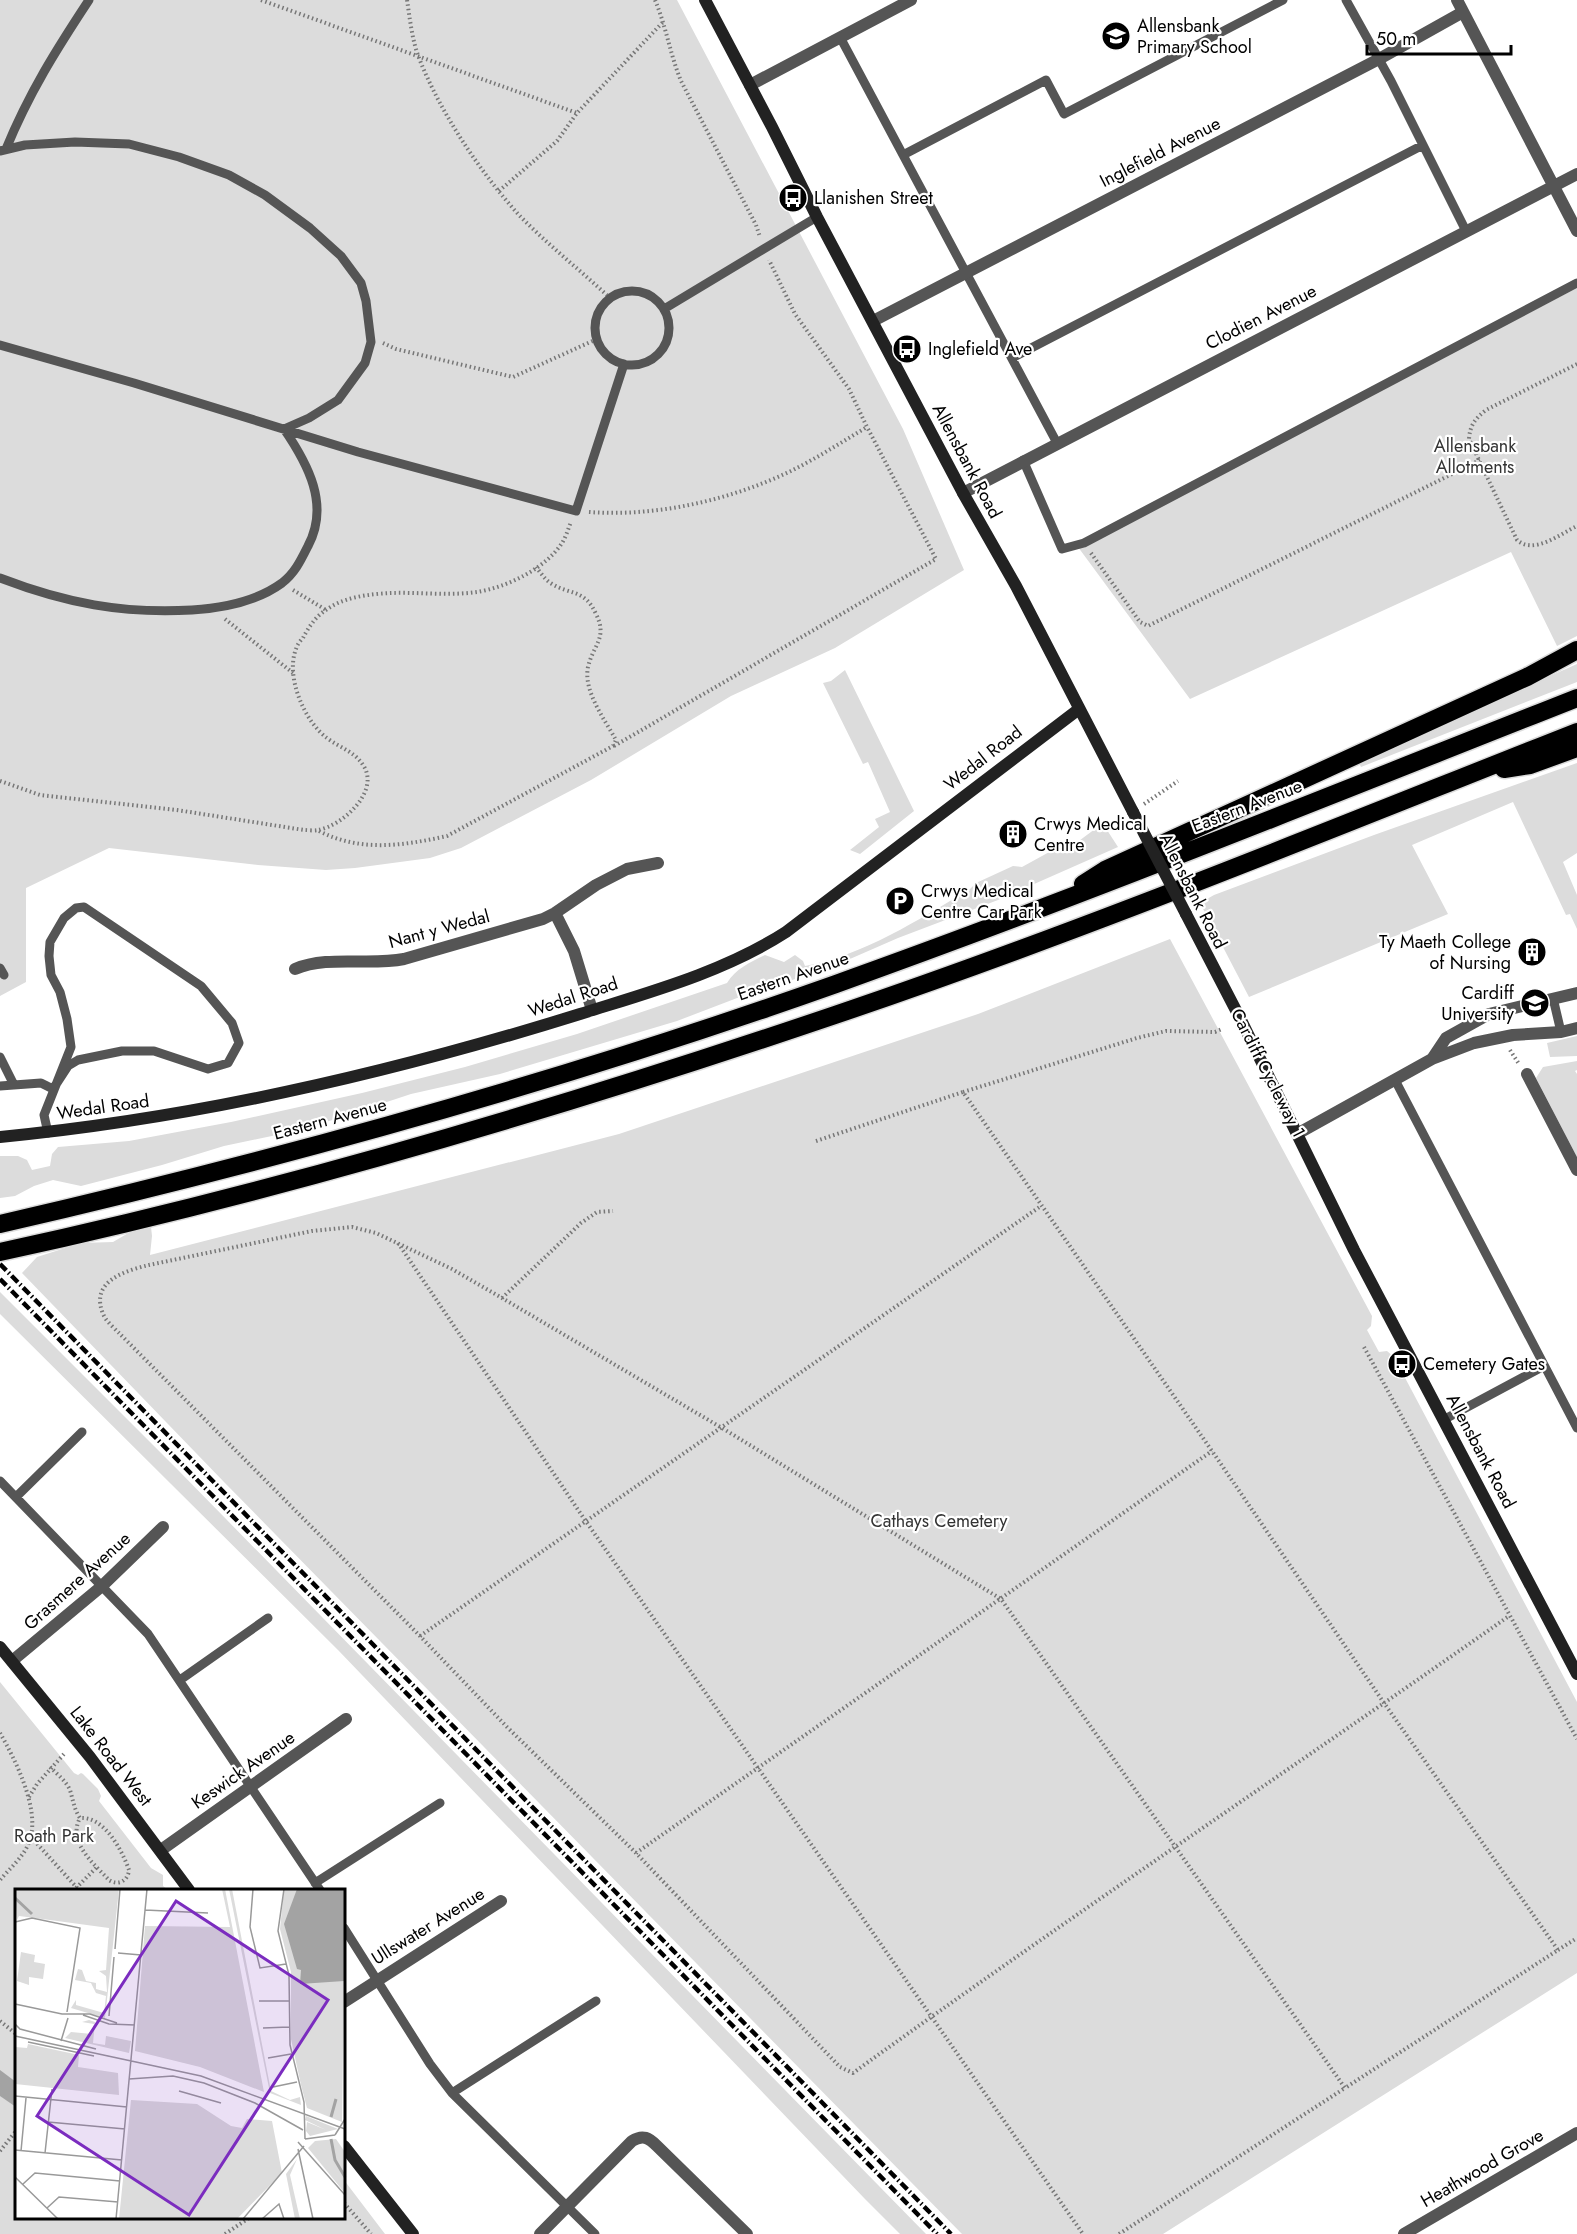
<svg xmlns="http://www.w3.org/2000/svg" width="1577" height="2234" font-family="Jost,sans-serif">
<style>
.green{fill:#dcdcdc}
.water{fill:#a3a3a3}
.lines{fill:none;stroke-linecap:round;stroke-linejoin:round}
.highway-casing{stroke:#dbdbdb;stroke-width:21}
.path{stroke:#777;stroke-width:4;stroke-dasharray:1.5 3;stroke-linecap:butt}
.lane{stroke:#555;stroke-width:9}
.street{stroke:#555;stroke-width:12}
.secondary{stroke:#222;stroke-width:12}
.highway{stroke:#000;stroke-width:18}
.rail{stroke:#000;stroke-width:4.5;stroke-dasharray:9 3 1.5 3;stroke-linecap:butt}
.secondary-bridge{stroke:#222;stroke-width:12}
.labels{text-anchor:middle;stroke-width:4.5;stroke-linejoin:round;paint-order:stroke}
.poi-label{font-size:18px;fill:#000;stroke:#fff;text-anchor:start}
.street-label{font-size:18px;fill:#000;stroke:#fff}
.park-label{font-size:18px;fill:#333;stroke:#fff}
.inset-river{fill:none;stroke:#a3a3a3;stroke-width:3}
.inset-road{fill:none;stroke:#999;stroke-width:1.5}
.view{fill:#7b2cbf;fill-opacity:0.15;stroke:#7b2cbf;stroke-width:3}
.inset-edge{fill:none;stroke:#000;stroke-width:3}
</style>
<rect width="100%" height="100%" fill="#fff"/>
<path class="green" d="M0 0H677L903 429 964 570 835 648 731 696 591 780 461 848 430 858 355 868 326 870 258 865 109 848 26 888V982L0 996Z
M1577 288V636L1557 646 1511 552 1190 699 1078 547Z
M1577 664V682L1361 767 1358 761Z
M845 670 914 811 860 854 850 850 879 827 875 819 890 812 868 762 863 764 823 683 831 681Z
M1577 763V853L1563 862 1577 895V929L1570 914 1566 915 1513 802 1412 845 1448 914 1249 997 1200 903 1214 895 1374 835Z
M1095 829 1107 830 1118 847 998 900 898 938 827 969 745 995 677 1021 500 1074 411 1094 305 1129 224 1146 162 1165 81 1186 53 1180 34 1186 15 1196 0 1198V1156H18L27 1160 32 1170 50 1166 52 1154 58 1147 129 1141 231 1122 362 1093 465 1067 577 1034 727 983C735 969 751 962 765 955L784 962 795 955 803 961 805 966C864 955 918 920 970 889L976 883 1013 866 1022 867 1062 845 1068 849Z
M1170 939 1372 1316 1371 1326 1367 1330 1379 1352 1387 1351 1394 1357 1577 1702V1973L1163 2234H962L224 1482 22 1273 37 1257 81 1243 113 1242 137 1228 151 1227 152 1236 150 1255 619 1134 978 1014Z
M1577 1036V1056L1550 1057 1547 1043Z
M1577 1061V1070L1575 1071 1577 1074V1157L1536 1078 1543 1067Z
M0 1292 179 1471 926 2234H900L865 2199 338 1650 0 1314Z
M0 1682 74 1773 78 1775 81 1773 83 1774 98 1789 101 1796 99 1801 151 1868 163 1875V1886L168 1890H16V2218H344V2180L385 2234H0Z"/>
<path class="water" d="M0 2070 16 2082V2107L0 2096Z"/>
<g class="lines">
<g class="highway-casing">
<path id="highway" d="M1504 769 1530 765 1577 748
M1083 884 1105 870 1527 677 1577 650
M0 1224C282 1159 563 1081 836 984 1085 895 1331 795 1577 698
M0 1252C283 1191 561 1108 835 1015 1086 930 1331 829 1577 732"/>
</g>
<path class="path" d="M261 0 577 113
M407 0C410 19 412 40 419 58 440 112 480 172 519 215 547 244 580 270 610 298
M655 0C666 26 670 54 681 81L756 225 760 237
M499 191 557 141 577 113 663 22
M383 343 396 349 513 377 597 339
M1577 364 1486 410C1475 419 1470 425 1469 439L1517 540C1534 555 1560 534 1577 526
M589 512C657 517 730 500 791 471 817 458 842 442 867 427L849 389 795 314 769 260
M1091 553 1140 622 1148 626 1480 460
M293 590 326 610
M225 619 293 673
M614 746 936 559 867 427
M0 781 40 795 177 810 304 830C308 830 314 831 318 830 342 826 381 791 363 765 354 751 340 748 327 738 305 722 285 677 296 649 297 645 300 641 303 638 308 628 316 616 326 610 343 597 370 594 391 593 419 592 449 596 477 592 507 587 545 569 562 543 566 537 568 529 571 522
M1144 804 1178 781
M319 831C360 852 402 846 447 836L613 746 616 740C605 720 583 691 588 667 593 645 608 638 596 614 585 589 570 595 552 584 545 580 541 573 536 567
M1510 1050 1519 1064
M963 1092 1137 1038 1166 1031 1215 1032 1222 1029
M816 1141 963 1092 1212 1451 1384 1703 1558 1950 1345 2088 1001 1599 722 1428 502 1298 452 1269 376 1233 352 1227 312 1231 149 1265C124 1271 88 1282 104 1316 107 1322 115 1329 120 1334L420 1636 507 1727 636 1853 840 2067 853 2073C1069 1917 1291 1769 1509 1616
M398 1243 585 1520 1083 2234
M502 1298 581 1223 597 1212 613 1211
M1364 1347 1577 1739
M420 1636 1041 1206
M0 1733C15 1759 40 1809 30 1839 26 1855 10 1868 0 1880
M50 1767C57 1774 66 1781 70 1790 73 1800 74 1809 80 1818 67 1842 94 1864 109 1880 118 1886 128 1881 129 1870 122 1850 104 1816 80 1818
M29 1797 37 1784 64 1754
M31 1837 79 1890
M636 1853 1212 1451
M76 1888 97 1867
M1558 1950 1577 1938
M0 2021 16 2034
M0 2151 16 2131
M344 2203 371 2234
M225 2234 249 2218
M1119 2234 1345 2088"/>
<path class="lane" d="M1346 0 1391 81 1466 231
M840 37 903 155 1046 80 1064 114 1283 0
M6 149C29 93 56 50 89 0
M0 151 25 145 75 142 129 144 179 157 229 175 265 195 310 228 341 256 361 283 366 301 371 342 365 363 338 400 309 418 284 429C308 464 330 505 308 546 301 560 295 573 282 583 256 602 223 608 192 610 122 614 65 603 0 578
M903 155 1057 443
M595 328a37 37 0 1 1 74 0a37 37 0 1 1-74 0Z
M664 309 817 217
M0 345 134 383 358 452 576 511 624 364
M1012 358 1423 145
M1023 460 1062 549 1084 543 1577 283
M0 968 4 975
M1553 998 1561 1032
M0 1057 14 1085
M1395 1080 1577 1428
M0 1086 41 1083 53 1089
M48 1133 44 1115 71 1047 67 1019 60 992 51 975 49 956 50 942 64 918 76 908 84 907 201 986 232 1023 239 1043 228 1063 208 1069 154 1051H122L78 1060 68 1066 53 1089
M1445 1419 1544 1366
M0 1481 148 1634 320 1890
M16 1497 82 1432
M180 1680 268 1618
M315 1883 440 1803
M344 1928 430 2064 452 2093 595 2234
M452 2093 596 2001"/>
<path class="street" d="M1457 0 1577 231
M750 85 911 0
M873 321 1379 59 1463 12
M963 493 1577 174
M555 913 574 951 592 1010
M295 969C328 955 369 966 404 959L543 919 555 913 596 885 627 869 658 863
M1432 1059 1446 1038 1489 1014 1577 993
M1527 1074 1577 1170
M1297 1134 1432 1059 1474 1043 1513 1035 1561 1032 1577 1028
M12 1661 102 1586 163 1527
M161 1850 346 1719
M344 2002 501 1901
M540 2234 632 2141C643 2134 649 2138 657 2146L747 2234
M1404 2234 1577 2133"/>
<path class="secondary" d="M705 0 772 127 817 217 963 493 1016 586 1133 812
M1186 914 1241 1020 1354 1250 1577 1674
M0 1137C198 1118 391 1073 580 1014 650 992 724 972 786 932L1079 709
M0 1647 90 1757 189 1890
M344 2146 413 2234"/>
<use href="#highway" class="highway"/>
<path class="rail" d="M0 1264 951 2234
M0 1279 937 2234"/>
<path class="secondary-bridge" d="M1133 812 1186 914"/>
</g>
<defs>
<g id="school-disc" transform="scale(1.5)"><circle r="9.5" fill="#000" stroke="#fff"/><path d="M0-5L7-2L0 1L-7-2ZM-4 1L0 2.5L4 1V4Q0 6-4 4Z" fill="#fff"/></g>
<g id="bus-disc" transform="scale(1.5)"><circle r="9.5" fill="#000" stroke="#fff"/><path d="M-5-6H5V4H4V6H2V4H-2V6H-4V4H-5ZM-3.5-4V0h7V-4ZM-3.5 1.2v1.5H-2V1.2ZM2 1.2v1.5H3.5V1.2Z" fill="#fff"/></g>
<g id="building-disc" transform="scale(1.5)"><circle r="9.5" fill="#000" stroke="#fff"/><path d="M-4-6H4V6H1V3H-1V6H-4ZM-2.5-4.3h1.7v1.8h-1.7ZM.8-4.3h1.7v1.8H.8ZM-2.5-1h1.7V.8h-1.7ZM.8-1h1.7V.8H.8Z" fill="#fff"/></g>
<g id="parking-disc" transform="scale(1.5)"><circle r="9.5" fill="#000" stroke="#fff"/><path d="M-3.5-5.5H1a3.5 3.5 0 0 1 0 7H-1V5.5H-3.5ZM-1-3.4V-.6H.8a1.4 1.4 0 0 0 0-2.8Z" fill="#fff"/></g>
<g id="university-disc" transform="scale(1.5)"><circle r="9.5" fill="#000" stroke="#fff"/><path d="M0-5L7-2L0 1L-7-2ZM-4 1L0 2.5L4 1V4Q0 6-4 4Z" fill="#fff"/></g>
</defs>
<g fill-rule="evenodd">
<use href="#school-disc" x="1116" y="36"/>
<use href="#bus-disc" x="793" y="198"/>
<use href="#bus-disc" x="907" y="349"/>
<use href="#building-disc" x="1013" y="834"/>
<use href="#parking-disc" x="900" y="901"/>
<use href="#building-disc" x="1532" y="952"/>
<use href="#university-disc" x="1535" y="1003"/>
<use href="#bus-disc" x="1402" y="1364"/>
</g>
<g class="labels">
<g class="poi-label">
<text x="1137" y="32">Allensbank<tspan x="1137" dy="21">Primary School</tspan></text>
<text x="814" y="204">Llanishen Street</text>
<text x="928" y="355">Inglefield Ave</text>
<text x="1034" y="830">Crwys Medical<tspan x="1034" dy="21">Centre</tspan></text>
<text x="921" y="897">Crwys Medical<tspan x="921" dy="21">Centre Car Park</tspan></text>
<text x="1511" y="948" text-anchor="end">Ty Maeth College<tspan x="1511" dy="21">of Nursing</tspan></text>
<text x="1514" y="999" text-anchor="end">Cardiff<tspan x="1514" dy="21">University</tspan></text>
<text x="1423" y="1370">Cemetery Gates</text>
</g>
<g class="street-label">
<text transform="translate(1160 152) rotate(-27)" y="6">Inglefield Avenue</text>
<text transform="translate(1261 317) rotate(-27)" y="6">Clodien Avenue</text>
<text transform="translate(967 461) rotate(62)" y="6">Allensbank Road</text>
<text transform="translate(983 758) rotate(-38)" y="6">Wedal Road</text>
<text transform="translate(1247 806) rotate(-21)" y="6">Eastern Avenue</text>
<text transform="translate(1193 891) rotate(63)" y="6">Allensbank Road</text>
<text transform="translate(439 929) rotate(-15)" y="6">Nant y Wedal</text>
<text transform="translate(793 976) rotate(-19)" y="6">Eastern Avenue</text>
<text transform="translate(573 997) rotate(-18)" y="6">Wedal Road</text>
<text transform="translate(1268 1073) rotate(63)" y="6">Cardiff Cycleway 1</text>
<text transform="translate(103 1107) rotate(-8)" y="6">Wedal Road</text>
<text transform="translate(330 1119) rotate(-15)" y="6">Eastern Avenue</text>
<text transform="translate(1481 1451) rotate(62)" y="6">Allensbank Road</text>
<text transform="translate(77 1581) rotate(-42)" y="6">Grasmere Avenue</text>
<text transform="translate(111 1756) rotate(52)" y="6">Lake Road West</text>
<text transform="translate(243 1770) rotate(-35)" y="6">Keswick Avenue</text>
<text transform="translate(428 1926) rotate(-32)" y="6">Ullswater Avenue</text>
<text transform="translate(1482 2168) rotate(-30)" y="6">Heathwood Grove</text>
</g>
<g class="park-label">
<text x="1475" y="452">Allensbank<tspan x="1475" dy="21">Allotments</tspan></text>
<text x="939" y="1527">Cathays Cemetery</text>
<text x="54" y="1842">Roath Park</text>
</g>
</g>
<g transform="translate(15 1889)">
<rect width="330" height="330" fill="#fff"/>
<path d="M0 0H104L90 129 56 119 61 111V116L89 124 91 107 81 104 76 94 60 91 63 80 67 81 71 92 81 94V100L92 103 91 87 84 82 91 81 94 39 20 29 4 27 2 31ZM207 0H210L249 203 185 178 120 162 130 37 215 38ZM214 0H217L256 202 275 211 285 208 286 216 255 204ZM269 0H330L327 233 292 219 286 196 276 150V83L265 40ZM6 63 20 66 19 73 30 75 28 90 14 88V96L2 92ZM74 131 80 133 78 154 90 156 91 147 116 152 114 164 50 149 56 143 77 145 79 135 67 133ZM13 155 64 166 63 178 103 184 104 206 0 195V158L12 159ZM116 211 182 215 216 237 227 239 232 230 257 232 267 284 222 330H104ZM291 227 323 240 295 247 291 242 292 233 311 241 290 231ZM321 250 330 263 329 303 293 259 300 252ZM282 270 275 286 285 330H280L271 285Z" fill="#dcdcdc"/>
<path d="M282 0H330L329 92 285 95 286 81 282 80 269 35Z" fill="#a3a3a3"/>
<path class="inset-river" d="M0 9 17 25M316 228 321 210M316 250 320 271 330 288"/>
<path class="inset-road" d="M238 0 235 38 245 79 271 75M269 0 263 42 274 86 275 156 289 213 290 250M130 21 193 24M0 33 17 29 65 39 52 123M100 60 105 0M103 64 126 66M244 112H274M0 115 47 125H75L102 134M68 126 94 135 120 136M94 127 99 68M0 135 5 140 81 160M248 139 274 138M0 147 186 187 330 240M46 152 53 129M13 153 79 167M253 169 276 165M114 190 158 187 189 194 240 214 288 241M258 198 282 193M164 202 206 214M0 207 112 218M33 233 110 240M320 246 330 230M290 250 320 246M283 253 330 306M283 260 298 330M0 261 107 271M6 262 11 209M30 264 37 200M0 288 43 330M8 295 20 284 105 292M32 319 44 308 103 313M101 330 132 0M228 330 289 257M247 330 264 315 269 330"/>
<path class="view" d="M161 12 313 111 174 326 22 227Z"/>
<rect width="330" height="330" class="inset-edge"/>
</g>
<path d="M1367 45v9h144v-9" fill="none" stroke="#000000" stroke-width="3"/>
<text x="1376" y="45" font-size="18" fill="#000000" stroke="#ffffff" stroke-width="4.5" paint-order="stroke">50 m</text>
</svg>
